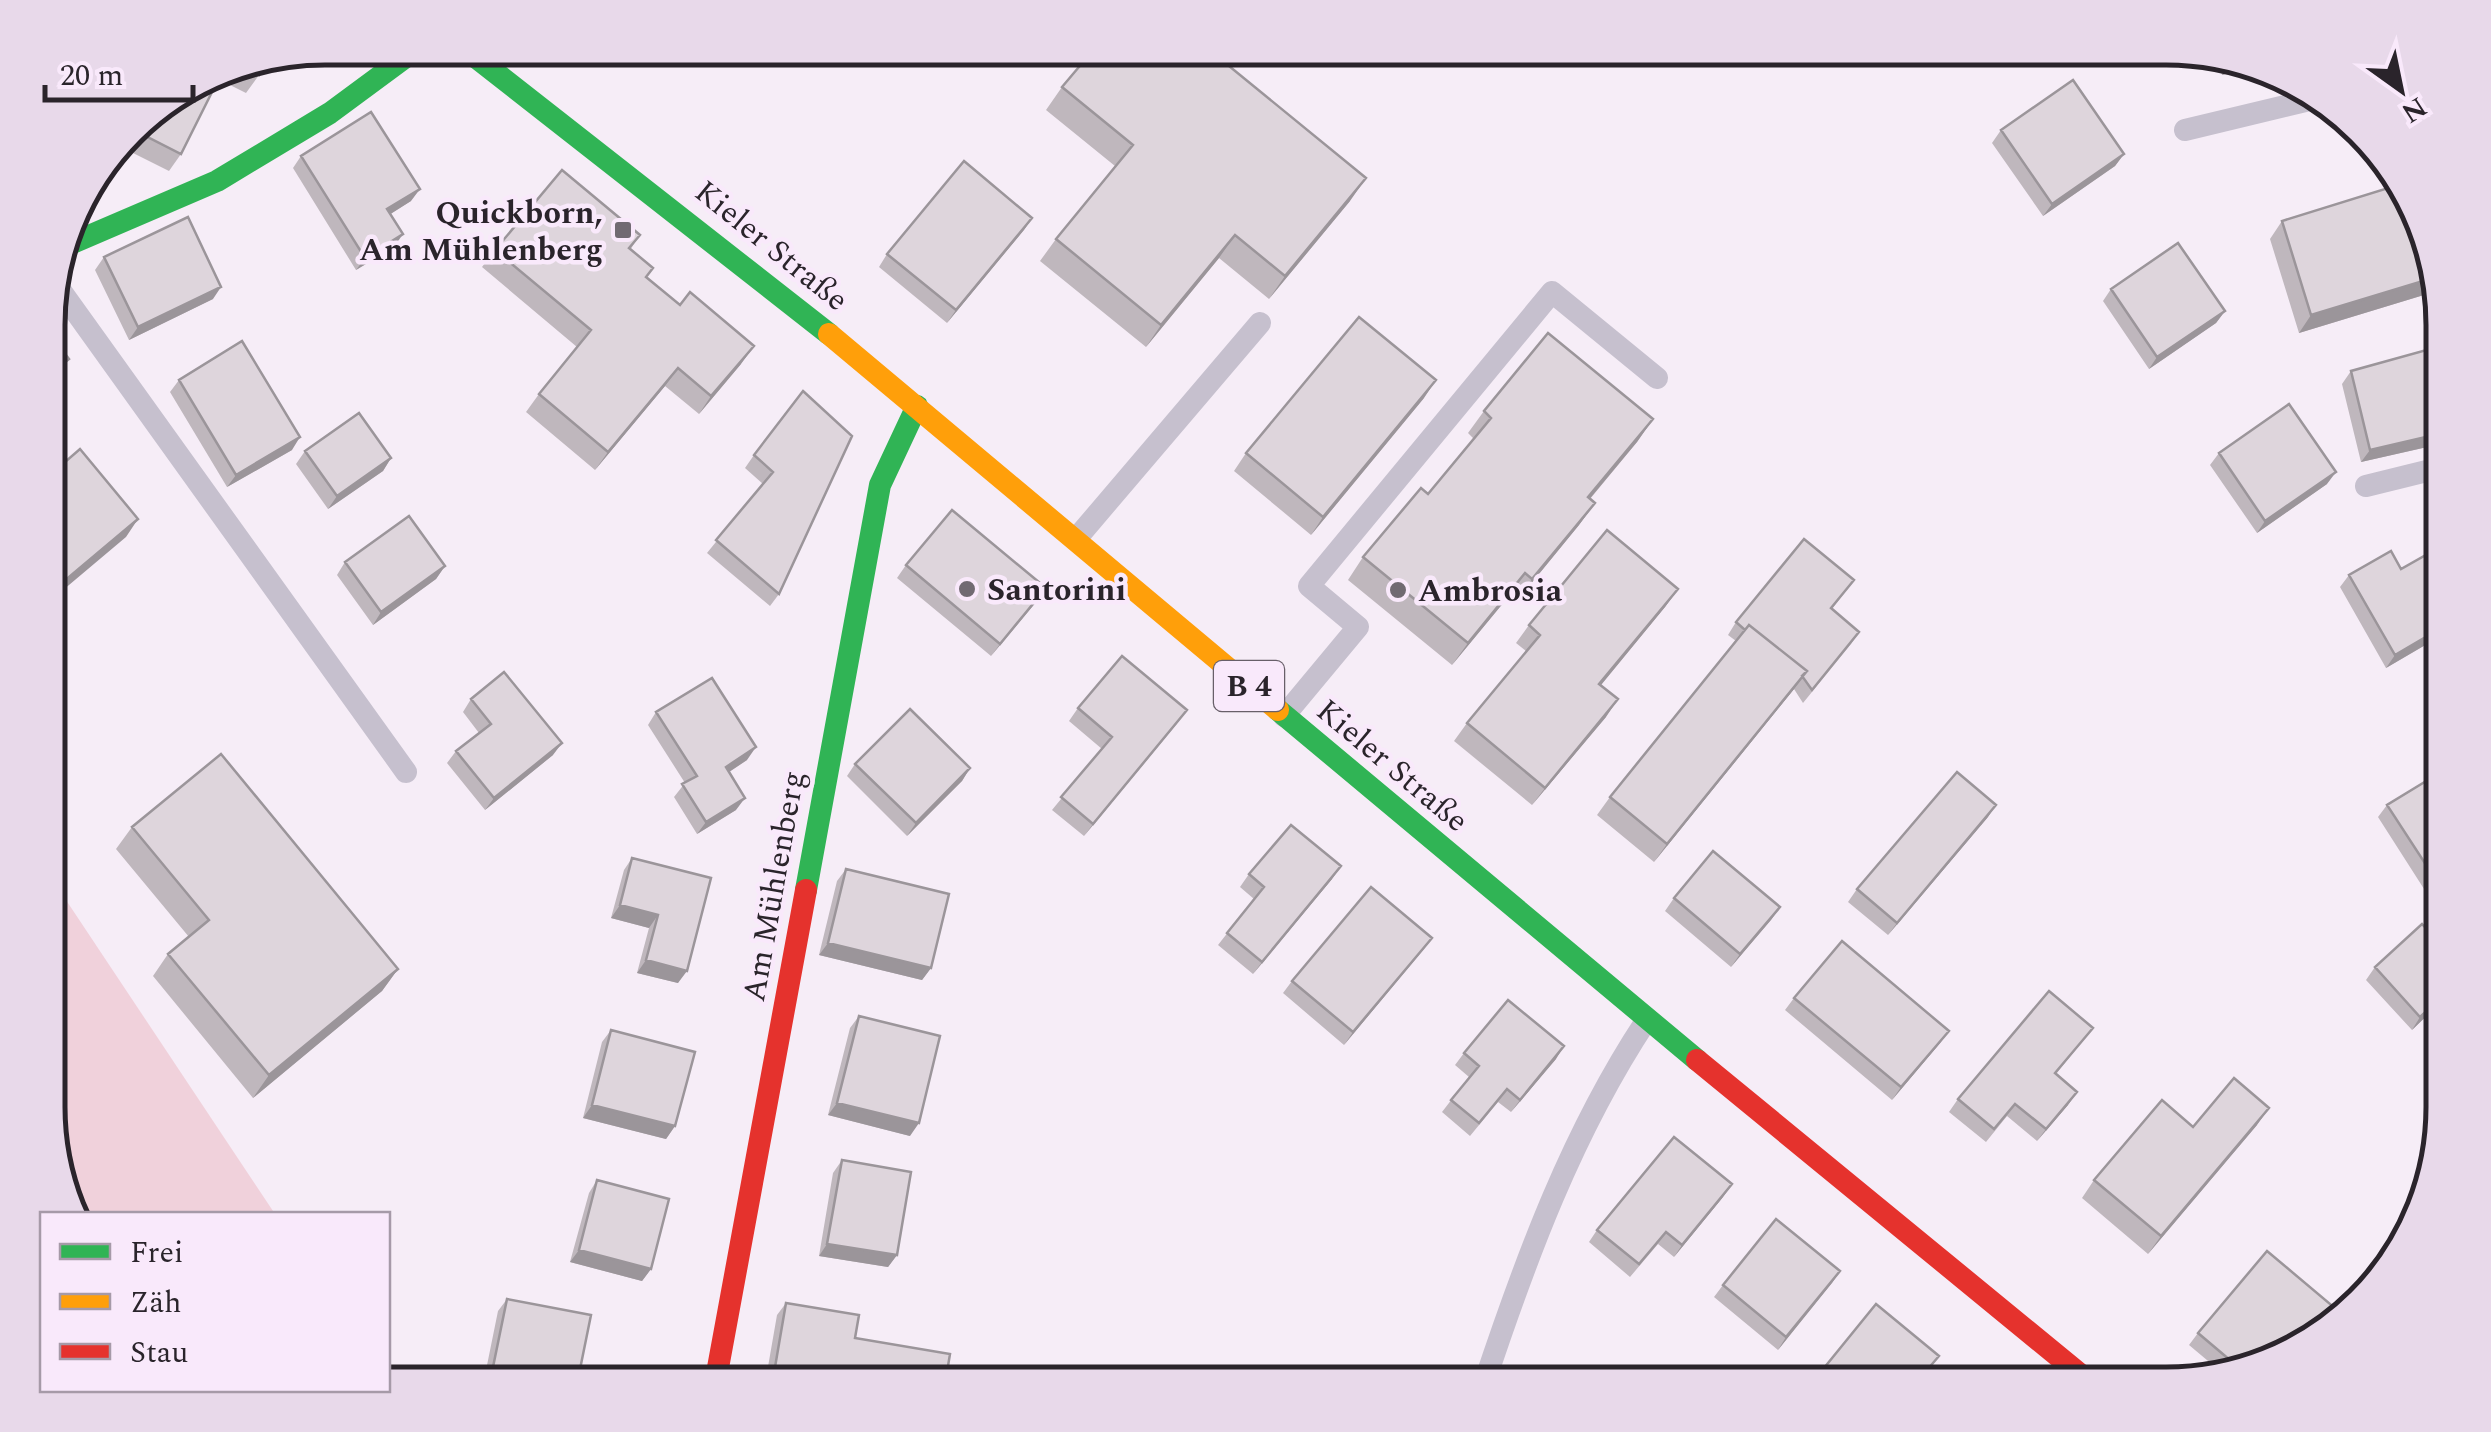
<svg xmlns="http://www.w3.org/2000/svg" width="2491" height="1432" font-family="Spectral,serif">
<style>
.green{fill:#f0d1db}
.lines{fill:none;stroke-linecap:round;stroke-linejoin:round}
.lane{stroke:#c6c0ce;stroke-width:22}
.fast{stroke:#30b455;stroke-width:22}
.slow{stroke:#ff9f0a;stroke-width:22}
.jam{stroke:#e5322d;stroke-width:22}
.wall{fill:#bfb7bd}
.shaded-wall{fill:#9b959a}
.building{fill:#ded5dc;stroke:#9b959a;stroke-width:2.5}
.poi-dot{fill:#716a72;stroke:#f9e9fb;stroke-width:4}
.labels{text-anchor:middle;stroke-width:9;stroke-linejoin:round;paint-order:stroke}
.shield{fill:#f9e9fb;stroke:#685f69;stroke-width:2.5}
.shield-label{font-size:30px;font-weight:bold;fill:#2a242b}
.poi-label{font-size:32px;font-weight:bold;fill:#2a242b;stroke:#f9e9fb;text-anchor:start}
.street-label{font-size:32px;fill:#2a242b;stroke:#f9e9fb}
.rim{fill:none;stroke:#2a242b;stroke-width:5}
</style>
<rect width="100%" height="100%" fill="#f6edf7"/>
<path class="green" d="M50 876 275 1214H77L50 1142Z"/>
<g class="lines">
<path class="lane" d="M2185 130 2318 98
M53 280 406 772
M2366 486 2443 467
M1076 539 1260 323
M1284 716 1358 627 1309 586 1552 292 1657 378
M1484 1384C1526 1258 1572 1133 1646 1021"/>
<path class="fast" d="M464 48 829 334
M63 247 217 181 330 113 418 48
M1278 710 1697 1060
M806 890 880 485 917 406"/>
<path class="slow" d="M829 334 1278 710"/>
<path class="jam" d="M1697 1060 2092 1384
M715 1384 806 890"/>
</g>
<path class="wall" d="M266 59 259 75 246 93 218 79 181 154 169 171 119 146 142 117 220 68Z
M2218 61 2244 68 2222 75Z
M1062 87 1350 201 1269 299 1219 258 1146 347 1040 261 1056 239 1115 166 1046 110Z
M2001 130 2124 154 2115 166 2043 216 1992 143Z
M301 156 411 201 390 214 394 247 356 270 293 168Z
M1032 218 947 323 879 267 887 254Z
M2282 221 2437 291 2299 333 2270 239Z
M640 235 630 250 647 278 741 364 699 414 665 386 595 470 526 412 539 394 577 347 482 267 495 250Z
M104 257 213 299 129 340 95 270Z
M2111 289 2225 311 2216 323 2149 369 2103 301Z
M2351 371 2436 445 2361 462 2342 384Z
M179 380 292 450 227 487 170 392Z
M1424 398 1311 535 1234 471 1246 453Z
M1484 411 1653 419 1637 442 1590 499 1595 503 1579 525 1516 602 1509 596 1452 665 1348 580 1363 557 1428 494 1474 439 1468 433Z
M852 436 779 594 770 606 707 553 763 484 745 468 754 455Z
M305 451 391 458 383 471 328 509 296 464Z
M2219 453 2327 484 2257 533 2210 465Z
M2443 553V657L2437 660 2427 644 2386 668 2340 587 2349 575 2401 569Z
M345 562 445 566 436 579 373 625 337 575Z
M906 565 1046 588 991 656 897 578Z
M1678 589 1665 607 1601 685 1606 717 1532 805 1454 741 1467 723 1526 651 1516 643 1529 625Z
M1845 592 1832 609 1859 632 1851 644 1803 703 1794 689 1654 862 1597 815 1610 797 1736 641 1728 635 1736 622Z
M471 699 553 755 485 810 447 763 456 751 479 733 463 712Z
M1078 708 1178 722 1084 836 1052 810 1102 749 1069 721Z
M656 712 747 760 729 772 736 810 697 834 674 797 685 783 648 725Z
M855 764 970 768 962 781 907 836 847 776Z
M2443 774V910L2433 903 2378 817 2387 805Z
M1988 817 1888 935 1848 902 1857 889Z
M132 827 398 969 382 991 253 1098 153 976 168 954 189 937 116 849Z
M632 858 711 878 678 983 637 973 649 928 611 918 624 870Z
M846 869 931 968 922 980 819 955 837 881Z
M1249 874 1332 879 1253 974 1218 945 1254 899 1240 887Z
M1674 898 1780 907 1731 967 1665 911Z
M1432 938 1344 1045 1283 993 1292 981Z
M2443 947V1000L2412 1030 2366 980 2375 967Z
M1794 998 1940 1043 1892 1100 1785 1010Z
M859 1016 910 1136 828 1115 850 1028Z
M2093 1028 2056 1074 2068 1105 2037 1141 2007 1116 1986 1142 1949 1112 1958 1099Z
M611 1030 675 1126 666 1139 583 1118 602 1042Z
M1464 1053 1556 1059 1511 1112 1498 1102 1470 1136 1442 1112 1469 1077 1455 1065Z
M2257 1125 2148 1254 2082 1198 2094 1180 2193 1127Z
M842 1160 897 1255 888 1267 819 1256 833 1173Z
M597 1180 651 1269 642 1281 570 1262 589 1193Z
M1723 1197 1674 1257 1658 1244 1630 1277 1589 1242 1597 1230Z
M1840 1271 1778 1350 1714 1297 1723 1285Z
M507 1299 591 1315 484 1380 498 1311Z
M786 1303 855 1338 945 1384H765L777 1315Z
M2198 1333 2320 1338 2220 1371 2189 1345Z"/>
<path class="shaded-wall" d="M2230 65 2244 68 2222 75Z
M2124 154 2115 166 2043 216 2052 204Z
M1366 178 1350 201 1269 299 1285 276Z
M420 189 411 201 378 222 387 209Z
M1032 218 1024 230 947 323 956 310Z
M403 234 394 247 356 270 365 258Z
M1235 235 1219 258 1146 347 1161 325Z
M2433 278 2437 291 2299 333 2311 315Z
M221 287 213 299 129 340 138 327Z
M2225 311 2216 323 2149 369 2157 357Z
M754 346 741 364 699 414 711 396Z
M69 359 60 372 50 380V374Z
M678 368 665 386 595 470 608 452Z
M1436 380 1424 398 1311 535 1323 517Z
M1653 419 1637 442 1572 520 1588 497Z
M2443 433 2436 445 2361 462 2370 450Z
M300 437 292 450 227 487 236 475Z
M391 458 383 471 328 509 337 496Z
M2336 472 2327 484 2257 533 2265 521Z
M1595 503 1579 525 1516 602 1532 579Z
M138 519 126 537 50 601V593Z
M445 566 436 579 373 625 381 612Z
M1525 573 1509 596 1452 665 1468 643Z
M1046 588 1037 601 991 656 1000 644Z
M1678 589 1665 607 1587 702 1599 684Z
M2436 631 2427 644 2386 668 2395 655Z
M1807 671 1794 689 1654 862 1667 844Z
M1618 699 1606 717 1532 805 1545 788Z
M1187 710 1178 722 1084 836 1093 824Z
M562 743 553 755 485 810 494 798Z
M756 747 747 760 717 780 726 767Z
M970 768 962 781 907 836 916 823Z
M745 798 736 810 697 834 706 822Z
M1996 805 1988 817 1888 935 1897 923Z
M1341 866 1332 879 1253 974 1262 962Z
M620 905 658 915 649 928 611 918Z
M1780 907 1771 920 1731 967 1740 954Z
M1432 938 1423 950 1344 1045 1353 1032Z
M828 943 931 968 922 980 819 955Z
M646 960 687 971 678 983 637 973Z
M398 969 382 991 253 1098 269 1075Z
M2443 996V1000L2412 1030 2420 1017Z
M1949 1031 1940 1043 1892 1100 1901 1087Z
M1564 1046 1556 1059 1511 1112 1520 1100Z
M2077 1092 2068 1105 2037 1141 2046 1129Z
M837 1103 919 1123 910 1136 828 1115Z
M592 1105 675 1126 666 1139 583 1118Z
M2269 1108 2257 1125 2148 1254 2161 1236Z
M1732 1184 1723 1197 1674 1257 1682 1245Z
M827 1244 897 1255 888 1267 819 1256Z
M579 1250 651 1269 642 1281 570 1262Z
M1840 1271 1832 1283 1778 1350 1786 1337Z
M493 1367 577 1384H507L484 1380Z
M774 1373 839 1384H766Z"/>
<path class="building" d="M1095 48H1207L1366 178 1285 276 1235 235 1161 325 1056 239 1133 145 1062 87Z
M266 59 259 75 238 65Z
M220 68H224L181 154 132 129 142 117Z
M2073 80 2124 154 2052 204 2001 130Z
M371 112 420 189 387 209 403 234 365 258 301 156Z
M964 161 1032 218 956 310 887 254Z
M562 170 640 235 629 248 653 268 646 277 680 305 690 292 754 346 711 396 678 368 608 452 539 394 591 330 495 250Z
M2401 184 2433 278 2311 315 2282 221Z
M188 217 221 287 138 327 104 257Z
M2178 243 2225 311 2157 357 2111 289Z
M1359 317 1436 380 1323 517 1246 453Z
M1548 333 1653 419 1588 497 1595 503 1532 579 1525 573 1468 643 1363 557 1421 488 1428 494 1491 418 1484 411Z
M50 334 69 359 50 374Z
M242 341 300 437 236 475 179 380Z
M2430 349 2443 425V433L2370 450 2351 371Z
M803 391 852 436 779 594 716 540 773 472 754 455Z
M2289 404 2336 472 2265 521 2219 453Z
M359 413 391 458 337 496 305 451Z
M80 449 138 519 50 593V475Z
M952 510 1046 588 1000 644 906 565Z
M409 516 445 566 381 612 345 562Z
M1607 530 1678 589 1599 684 1618 699 1545 788 1467 723 1540 635 1529 625Z
M1804 539 1854 580 1831 608 1859 632 1812 690 1802 676 1807 671 1749 625 1745 630 1736 622Z
M2440 547 2443 553V643L2436 631 2395 655 2349 575 2391 551 2401 569Z
M1749 625 1807 671 1667 844 1610 797Z
M1122 656 1187 710 1093 824 1061 797 1112 737 1078 708Z
M504 672 562 743 494 798 456 751 491 724 471 699Z
M712 678 756 747 726 767 745 798 706 822 682 784 697 776 656 712Z
M910 709 970 768 916 823 855 764Z
M221 754 398 969 269 1075 168 954 209 920 132 827Z
M1957 772 1996 805 1897 923 1857 889Z
M2441 772 2443 774V891L2387 805Z
M1291 825 1341 866 1262 962 1227 933 1264 887 1249 874Z
M1713 851 1780 907 1740 954 1674 898Z
M632 858 711 878 687 971 646 960 658 915 620 905Z
M846 869 949 894 931 968 828 943Z
M1371 887 1432 938 1353 1032 1292 981Z
M2422 924 2443 947V996L2420 1017 2375 967Z
M1842 941 1949 1031 1901 1087 1794 998Z
M2049 991 2093 1028 2055 1073 2077 1092 2046 1129 2015 1104 1994 1129 1958 1099Z
M1508 1000 1564 1046 1520 1100 1507 1089 1479 1123 1451 1100 1479 1066 1464 1053Z
M859 1016 940 1036 919 1123 837 1103Z
M611 1030 695 1052 675 1126 592 1105Z
M2234 1078 2269 1108 2161 1236 2094 1180 2162 1100 2193 1127Z
M1674 1137 1732 1184 1682 1245 1666 1232 1639 1264 1597 1230Z
M842 1160 911 1172 897 1255 827 1244Z
M597 1180 669 1199 651 1269 579 1250Z
M1776 1219 1840 1271 1786 1337 1723 1285Z
M2267 1251 2342 1314 2320 1338 2237 1366 2198 1333Z
M507 1299 591 1315 577 1384 493 1367Z
M786 1303 859 1315 855 1338 950 1354 945 1384H839L774 1373Z
M1876 1304 1939 1356 1915 1384H1811Z"/>
<g class="poi-dot">
<rect x="613" y="220" width="20" height="20" rx="5"/>
<circle cx="967" cy="589" r="10"/>
<circle cx="1398" cy="590" r="10"/>
</g>
<g class="labels">
<rect class="shield" x="1214" y="661" width="70" height="50" rx="8"/>
<g class="shield-label">
<text x="1249" y="696">B 4</text>
</g>
<g class="poi-label">
<text x="603" y="223" text-anchor="end">Quickborn,<tspan x="603" dy="37">Am Mühlenberg</tspan></text>
<text x="987" y="600">Santorini</text>
<text x="1418" y="601">Ambrosia</text>
</g>
<g class="street-label">
<text transform="translate(772 245) rotate(39)" y="11">Kieler Straße</text>
<text transform="translate(1393 765) rotate(40)" y="11">Kieler Straße</text>
<text transform="translate(773 886) rotate(-80)" y="11">Am Mühlenberg</text>
</g>
</g>
<path d="M0 0H2491V1432H0ZM325 65H2166A260 260 0 0 1 2426 325V1107A260 260 0 0 1 2166 1367H325A260 260 0 0 1 65 1107V325A260 260 0 0 1 325 65Z" fill="#e8d9ea" fill-rule="evenodd"/>
<path class="rim" d="M325 65H2166A260 260 0 0 1 2426 325V1107A260 260 0 0 1 2166 1367H325A260 260 0 0 1 65 1107V325A260 260 0 0 1 325 65Z"/>
<rect x="40" y="1212" width="350" height="180" fill="#f9e9fb" stroke="#a69aa8" stroke-width="2.5"/>
<rect x="60" y="1244" width="50" height="15" fill="#30b455" stroke="#a69aa8" stroke-width="2.5"/>
<text x="130" y="1262" font-size="30" fill="#2a242b">Frei</text>
<rect x="60" y="1294" width="50" height="15" fill="#ff9f0a" stroke="#a69aa8" stroke-width="2.5"/>
<text x="130" y="1312" font-size="30" fill="#2a242b">Zäh</text>
<rect x="60" y="1344" width="50" height="15" fill="#e5322d" stroke="#a69aa8" stroke-width="2.5"/>
<text x="130" y="1362" font-size="30" fill="#2a242b">Stau</text>
<g transform="translate(2401 90) rotate(147)" stroke="#f9e9fb" stroke-width="8" paint-order="stroke">
<path d="M0-8L18 38L0 25L-18 38Z" fill="#2a242b"/>
<text y="-15" font-size="28" font-weight="bold" text-anchor="middle" fill="#2a242b">N</text>
</g>
<path d="M45 85v15h148v-15" fill="none" stroke="#2a242b" stroke-width="5"/>
<text x="60" y="85" font-size="30" fill="#2a242b" stroke="#f9e9fb" stroke-width="8" paint-order="stroke">20 m</text>
</svg>
